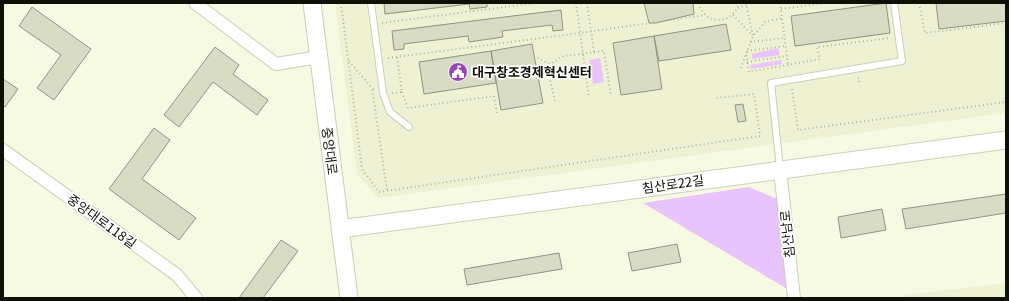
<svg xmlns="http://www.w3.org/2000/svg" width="1009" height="301" font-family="Georgia,'Noto Sans KR',serif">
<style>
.built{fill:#eef2d3}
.green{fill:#e9c3fb}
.building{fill:#d9dcc5;stroke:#90937d}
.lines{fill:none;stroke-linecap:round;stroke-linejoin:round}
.lane-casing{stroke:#cbceb7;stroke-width:8}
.street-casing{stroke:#cbceb7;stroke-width:14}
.secondary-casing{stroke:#cbceb7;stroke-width:19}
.path{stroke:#b0b3a0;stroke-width:2;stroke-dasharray:1 3;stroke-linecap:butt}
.lane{stroke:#fff;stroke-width:6}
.street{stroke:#fff;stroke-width:12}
.secondary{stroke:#fff;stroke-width:17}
.labels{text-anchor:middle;stroke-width:3.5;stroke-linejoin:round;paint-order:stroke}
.poi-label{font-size:13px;font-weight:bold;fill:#0e0f07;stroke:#fff;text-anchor:start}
.street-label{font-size:13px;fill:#0e0f07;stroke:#fff}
</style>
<rect width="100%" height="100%" fill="#f7fae3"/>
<path class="built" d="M335 3H1006V113L378 198 357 174Z
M1006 283V298H904L903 295Z"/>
<path class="green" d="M778 48 780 55 752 59V54Z
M600 58 604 82 593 84 589 60Z
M781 60 782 64 751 69 750 65Z
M749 187 784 202 794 293 643 203Z"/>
<path class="building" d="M384 3H487V7L470 9 469 4 385 14Z
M644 3H693L694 14 656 23H649Z
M886 3 890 33 795 46 791 16Z
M936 3H1006V21L939 29Z
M32 7 91 49 54 100 37 88 61 55 19 26Z
M561 10 563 30 553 31 552 25 502 31 503 37 469 42 468 36 404 44V49L394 50 392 31Z
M726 24 731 50 659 61 654 36Z
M654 36 662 89 621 95 613 43Z
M532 44 543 103 501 110 491 51Z
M215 47 239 65 233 74 268 100 257 115 213 82 179 127 164 115Z
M491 51 496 83 424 94 419 62Z
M3 79 18 89 5 107 3 105Z
M743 104 746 121 738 122 735 105Z
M154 128 170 140 142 179 196 218 179 240 109 189Z
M1006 194V213L906 229 902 209Z
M882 209 886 230 841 238 838 217Z
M281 240 298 251 263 298H239Z
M677 244 681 262 632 271 628 253Z
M559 253 562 269 467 285 464 269Z"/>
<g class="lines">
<g class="lane-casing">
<path id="lane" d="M371 3 383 93 390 112 409 127
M780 169 771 83 902 61 894 3"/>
</g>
<g class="street-casing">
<path id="street" d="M195 3 276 64 319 57
M3 150 177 275 196 298
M780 170 794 298"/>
</g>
<g class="secondary-casing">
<path id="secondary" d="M312 3 349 298
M340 229 1006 140"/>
</g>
<path class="path" d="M341 3 362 169 379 192 760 136 754 94 716 98
M576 3 589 98
M587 3 594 53
M699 3C704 26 733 25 739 3
M746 3 753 36
M780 3 788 64
M919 3 925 33 1006 23
M738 8 746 5 747 3
M781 9 827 3
M733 15 752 35
M382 23 535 3
M750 42 785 38
M747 51 786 46
M746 55 749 72 820 59 817 47 890 38
M534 56 551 65
M388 58 580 33 705 15
M349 61 372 88
M747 62 787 56
M741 68 753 36 765 22 782 18
M858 78H859V84
M374 89 372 88 387 190
M792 89 798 130 1006 102
M402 92 408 108 494 96 497 114
M392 93 402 92 397 57
M555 101 548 71 553 62 564 56 604 51 611 96"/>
<use href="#lane" class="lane"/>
<use href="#street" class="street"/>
<use href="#secondary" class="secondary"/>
</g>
<defs>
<g id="civic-disc" transform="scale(1)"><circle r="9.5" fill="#9445b6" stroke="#fff"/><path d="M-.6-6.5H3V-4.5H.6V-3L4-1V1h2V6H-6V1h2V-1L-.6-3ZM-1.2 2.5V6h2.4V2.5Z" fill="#fff"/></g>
</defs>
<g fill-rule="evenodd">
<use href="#civic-disc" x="458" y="72"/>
</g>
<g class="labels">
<g class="poi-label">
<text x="472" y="77">대구창조경제혁신센터</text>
</g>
<g class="street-label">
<text transform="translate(330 151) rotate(83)" y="5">중앙대로</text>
<text transform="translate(673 184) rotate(-8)" y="5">침산로22길</text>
<text transform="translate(102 221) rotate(36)" y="5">중앙대로118길</text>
<text transform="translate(787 234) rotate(-96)" y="5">침산남로</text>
</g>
</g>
<rect width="1009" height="301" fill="none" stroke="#0e0f07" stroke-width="8"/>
</svg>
